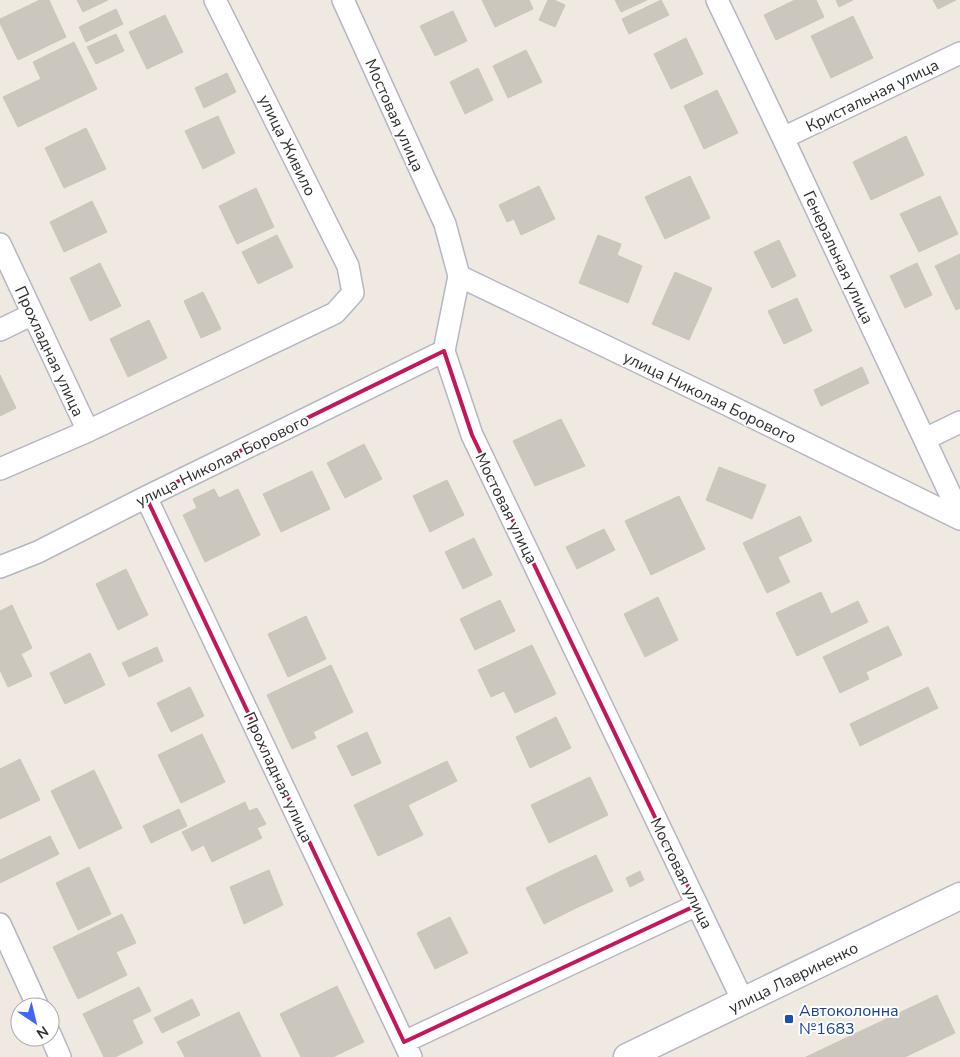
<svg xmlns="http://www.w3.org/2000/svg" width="960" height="1057" font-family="'Nunito Sans',sans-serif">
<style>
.building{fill:#cbc7bf;stroke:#cbc5ba}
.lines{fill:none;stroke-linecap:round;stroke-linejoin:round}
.minor-casing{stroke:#b4b7c1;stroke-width:24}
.tertiary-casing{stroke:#b4b7c1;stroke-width:29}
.minor{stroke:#fff;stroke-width:21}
.tertiary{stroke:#fff;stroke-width:26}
.marked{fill:none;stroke:#c2185b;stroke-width:4;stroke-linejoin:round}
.transit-dot{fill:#1a4fb4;stroke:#fff;stroke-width:2}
.labels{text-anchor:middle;stroke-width:4;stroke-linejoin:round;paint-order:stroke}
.street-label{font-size:16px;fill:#2e2e2e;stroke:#fff}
.transit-label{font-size:16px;fill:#164399;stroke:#fff;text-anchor:start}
</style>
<rect width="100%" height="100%" fill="#efe9e1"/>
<path class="building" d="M40 0H49L66 37 18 60 0 23V19Z
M77 0H108L83 12Z
M482 0H529L533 9 495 27Z
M548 0H554L565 5 555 27 539 20Z
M615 0H647L621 12Z
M661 0 669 15 629 34 622 19Z
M795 0H816L824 17 776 40 764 15Z
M836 0H853L839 7Z
M933 0H956L938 9Z
M116 9 123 24 86 42 79 27Z
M453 11 467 41 435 56 420 26Z
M165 15 183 52 147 69 129 32Z
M853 16 873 58 831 78 811 36Z
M116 34 124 51 96 64 87 47Z
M686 38 703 74 671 89 654 54Z
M74 42 97 89 18 127 3 97 41 79 33 62Z
M526 50 542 82 508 98 493 66Z
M478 68 493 100 465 114 450 82Z
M227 73 236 92 204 108 195 88Z
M717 90 738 133 704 149 684 106Z
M218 116 235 153 203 169 185 131Z
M86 128 106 169 64 188 45 148Z
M906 136 924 175 871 200 853 162Z
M690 176 710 218 665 239 645 197Z
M539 186 555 219 521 235 514 219 507 222 499 205Z
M256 188 274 227 237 244 219 206Z
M940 196 958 234 919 252 900 214Z
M92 201 107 232 64 252 50 222Z
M277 235 293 267 258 284 242 252Z
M598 235 621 244 617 255 642 266 628 303 579 283Z
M779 240 796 276 772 288 754 252Z
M960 254V308L956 310 935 266Z
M100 263 121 306 90 321 70 278Z
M917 263 932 295 905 308 890 276Z
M675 272 712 288 689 340 652 324Z
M203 292 221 329 201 338 184 301Z
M797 298 812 331 784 344 768 311Z
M149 320 167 358 128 377 110 339Z
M862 367 869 383 821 406 814 390Z
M0 375 16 408 0 416Z
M561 419 585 466 535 486 513 441Z
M364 444 382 479 345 498 327 463Z
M719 467 766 485 752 519 706 500Z
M312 471 330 509 281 532 263 494Z
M447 480 464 515 430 532 413 496Z
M214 489 219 498 238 489 260 535 205 562 183 515 197 508 193 499Z
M679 496 705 549 651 575 625 521Z
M800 516 812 541 778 557 790 582 767 593 743 543Z
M604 529 615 550 577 569 566 547Z
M474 538 492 575 463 589 445 552Z
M126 569 148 615 118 630 96 584Z
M821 592 831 614 858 601 868 622 797 656 776 613Z
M658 597 678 640 645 657 624 614Z
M500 600 515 631 475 650 460 619Z
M12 605 32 648 21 654 32 676 8 687 0 670V611Z
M306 616 326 659 288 677 268 634Z
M888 626 902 655 866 672 869 679 840 693 823 657Z
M532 645 556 694 515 713 504 691 491 697 478 670Z
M157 647 163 661 129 677 122 663Z
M90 653 105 685 65 704 50 673Z
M331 665 353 712 313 732 316 738 292 749 267 695Z
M190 687 204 716 171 732 157 703Z
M928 687 938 708 860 746 850 724Z
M556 717 571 748 530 768 516 737Z
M367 732 381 763 352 776 337 746Z
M202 734 225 782 181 803 158 755Z
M20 759 40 800 0 819V769Z
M447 761 457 781 408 805 423 835 378 856 354 805Z
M94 770 122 828 79 849 51 791Z
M590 777 608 815 549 843 531 805Z
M245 802 249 811 257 808 266 824 257 828 262 838 212 862 204 845 192 851 182 832Z
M179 809 187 826 151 843 143 826Z
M50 836 59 854 0 883V860Z
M596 855 613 891 578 907 561 871Z
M89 867 111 914 78 930 56 883Z
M269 870 283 905 244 924 230 887Z
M561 871 578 907 544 924 526 888Z
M640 871 644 880 630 887 626 878Z
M122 914 136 943 116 952 127 975 78 999 53 947Z
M450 917 468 953 435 969 417 933Z
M337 986 364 1042 333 1057H301L280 1014Z
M139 987 151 1011 132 1020 143 1043 115 1057H104L83 1014Z
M937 995 955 1033 905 1057H806Z
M192 999 200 1015 162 1033 154 1018Z
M239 1012 261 1057H185L177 1042Z"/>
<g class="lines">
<g class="minor-casing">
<path id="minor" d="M343 0 445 224 459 276 444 351 472 435 743 1001
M717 0 783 138 960 515
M783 138 960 53
M0 244 88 431
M459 276 728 405 960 519
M0 330 33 314
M925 439 960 422
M0 469 88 431 335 313 353 293 348 266 215 0
M146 497 411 1057
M0 567 38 552 146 497 444 351
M0 924 38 1007
M50 1034 60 1057
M404 1042 697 905"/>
</g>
<g class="tertiary-casing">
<path id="tertiary" d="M627 1057 960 896"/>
</g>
<use href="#minor" class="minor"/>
<use href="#tertiary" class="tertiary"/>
</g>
<path class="marked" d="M444 351 472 435 697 905 404 1042 146 497Z"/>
<rect class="transit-dot" x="784" y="1014" width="10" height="10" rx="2.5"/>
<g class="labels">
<g class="street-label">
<text transform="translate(872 95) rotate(-26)" y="6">Кристальная улица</text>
<text transform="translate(395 115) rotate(66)" y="6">Мостовая улица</text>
<text transform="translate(288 145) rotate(64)" y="6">улица Живило</text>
<text transform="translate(839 257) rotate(65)" y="6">Генеральная улица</text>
<text transform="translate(50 351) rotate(65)" y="6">Прохладная улица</text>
<text transform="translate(710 397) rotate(26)" y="6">улица Николая Борового</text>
<text transform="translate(222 460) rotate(-26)" y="6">улица Николая Борового</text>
<text transform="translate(507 508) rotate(64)" y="6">Мостовая улица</text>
<text transform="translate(279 777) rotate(65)" y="6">Прохладная улица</text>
<text transform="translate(682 873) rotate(64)" y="6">Мостовая улица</text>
<text transform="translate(793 977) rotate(-26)" y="6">улица Лавриненко</text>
</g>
<g class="transit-label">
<text x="799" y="1016">Автоколонна<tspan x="799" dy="18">№1683</tspan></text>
</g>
</g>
<g transform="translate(35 1022) rotate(145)"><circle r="24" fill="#ffffff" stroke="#ababab"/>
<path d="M0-4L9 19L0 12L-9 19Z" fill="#4264fb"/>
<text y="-8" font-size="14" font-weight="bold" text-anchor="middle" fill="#2e2e2e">N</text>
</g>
</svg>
